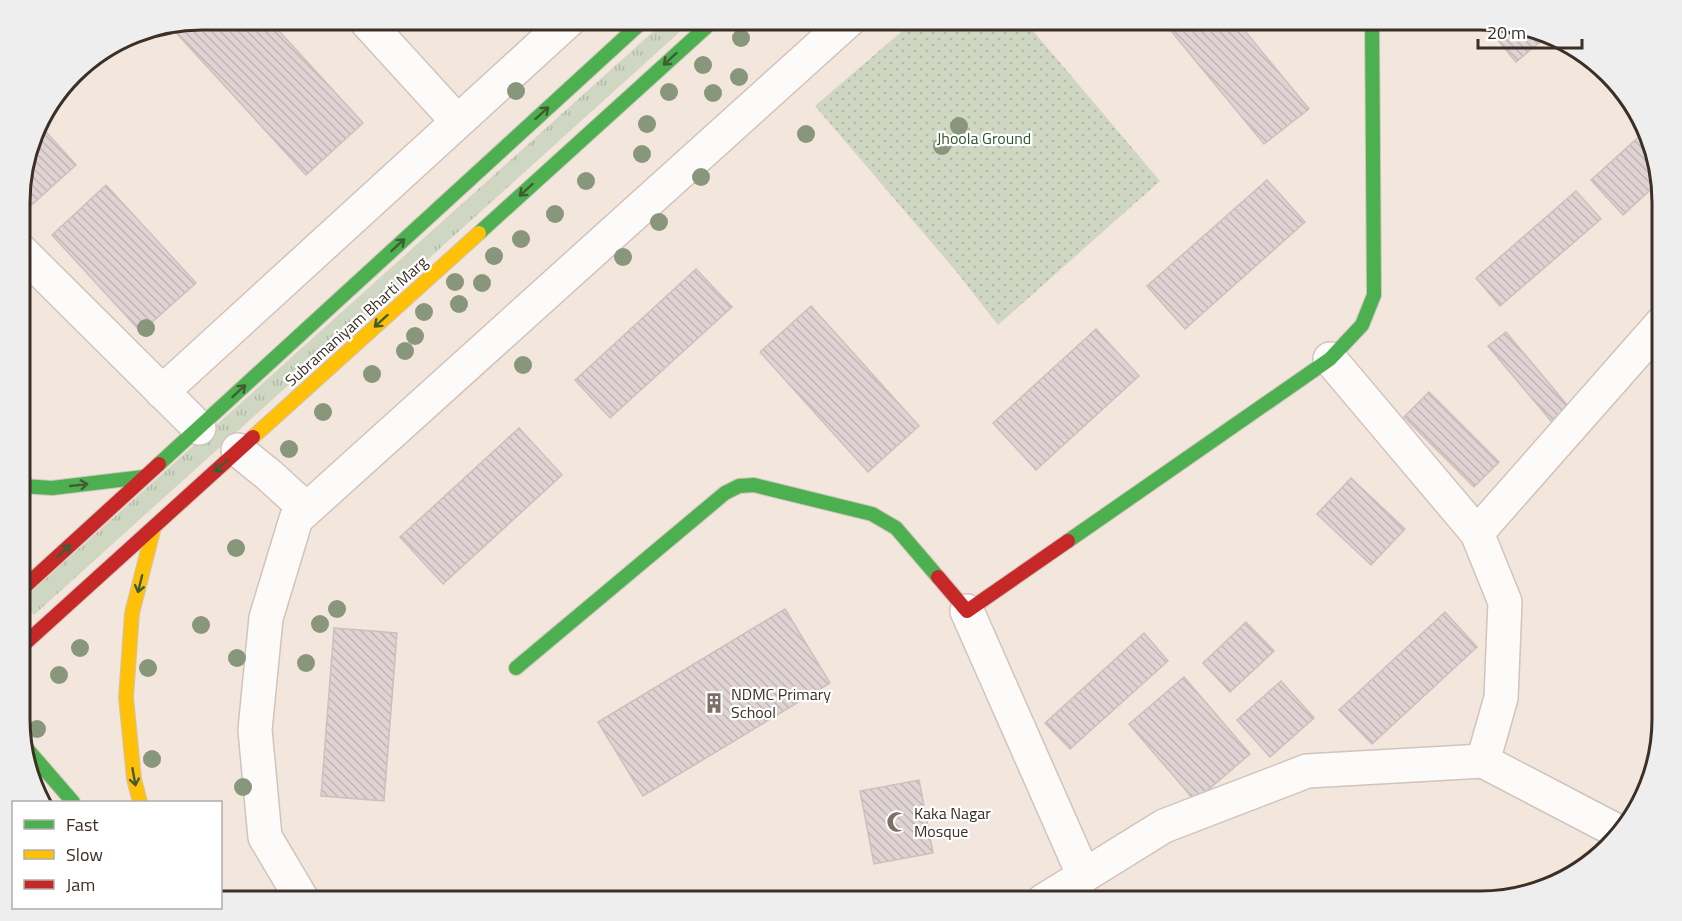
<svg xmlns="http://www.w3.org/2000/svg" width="1682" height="921" font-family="'Titillium Web',sans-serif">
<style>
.grass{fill:url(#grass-tufts)}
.park{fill:url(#park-dots)}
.building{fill:url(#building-back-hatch);stroke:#cbc0be;stroke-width:1.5}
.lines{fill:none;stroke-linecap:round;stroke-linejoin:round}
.street-casing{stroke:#d0c4bb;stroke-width:36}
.fast-casing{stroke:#d0c4bb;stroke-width:16}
.slow-casing{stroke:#d0c4bb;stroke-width:16}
.jam-casing{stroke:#d0c4bb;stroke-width:16}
.street{stroke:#fdfbfa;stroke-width:33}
.fast{stroke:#4caf50;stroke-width:14}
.slow{stroke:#ffc107;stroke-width:14}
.jam{stroke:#c62828;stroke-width:14}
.tree{fill:#88977b}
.oneway{stroke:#415c35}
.labels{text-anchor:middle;stroke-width:4.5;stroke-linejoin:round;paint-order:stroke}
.park-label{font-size:16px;fill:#30562b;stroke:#fff}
.street-label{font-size:16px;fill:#3b2f26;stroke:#fff}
.poi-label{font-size:16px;fill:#3b2f26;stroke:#fff;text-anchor:start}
.rim{fill:none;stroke:#3b2f26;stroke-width:3}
</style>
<defs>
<pattern id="grass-tufts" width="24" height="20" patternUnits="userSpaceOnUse" patternTransform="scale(1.5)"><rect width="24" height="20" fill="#cfd7c3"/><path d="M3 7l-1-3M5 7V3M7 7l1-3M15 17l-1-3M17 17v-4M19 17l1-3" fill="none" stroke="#b3b9a7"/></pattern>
<pattern id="park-dots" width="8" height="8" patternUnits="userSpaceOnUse" patternTransform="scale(1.5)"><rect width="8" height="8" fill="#cfd7c3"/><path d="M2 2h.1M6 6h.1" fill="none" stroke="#b3b9a7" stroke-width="1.8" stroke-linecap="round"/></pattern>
<pattern id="building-back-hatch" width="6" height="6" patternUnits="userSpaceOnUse" patternTransform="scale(1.5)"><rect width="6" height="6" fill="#e0d3d3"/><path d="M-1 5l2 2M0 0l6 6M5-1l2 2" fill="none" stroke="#c1b5b5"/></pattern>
</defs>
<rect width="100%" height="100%" fill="#f3e6dc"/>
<path class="grass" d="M666 20H693L34 615 22 600Z"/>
<path class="park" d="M915 20H1024L1160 181 998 325 955 270 815 106Z"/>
<path class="building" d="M202 20H269L363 123 306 175 170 26Z
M1162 20H1236L1309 109 1264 144Z
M1481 20 1546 37 1516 62Z
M38 123 76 165 26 210 21 205V179Z
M1643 133 1659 182 1623 215 1591 180Z
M1267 180 1305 222 1185 329 1147 286Z
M106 185 196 283 141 332 52 235Z
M1576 191 1601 219 1500 306 1476 278Z
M696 269 732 307 610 418 575 380Z
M811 306 919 426 868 472 760 352Z
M1096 329 1139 376 1036 470 993 423Z
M1506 332 1568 406 1551 421 1488 346Z
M1429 392 1499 462 1474 487 1404 417Z
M519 428 562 475 443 584 400 537Z
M1351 478 1405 529 1371 565 1317 514Z
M785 609 830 683 643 796 598 722Z
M1445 612 1477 647 1372 744 1339 710Z
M1246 622 1274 651 1230 692 1203 663Z
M334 628 397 633 384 801 321 796Z
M1144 633 1168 661 1070 749 1045 723Z
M1184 677 1250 754 1195 801 1129 724Z
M1281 681 1314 718 1270 757 1237 720Z
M919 780 933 853 874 864 860 791Z"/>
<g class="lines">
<g class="street-casing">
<path id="street" d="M365 20 457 121
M21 251 199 428
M1330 359 1477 533 1505 602 1501 698 1483 761
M162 392 569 20
M238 450 269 475 306 509
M1477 533 1662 323
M967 611 1084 876
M303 901 265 837 255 730 266 618 296 519 849 20
M1043 901 1164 826 1307 771 1483 761 1617 831"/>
</g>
<g class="fast-casing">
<path id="fast" d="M479 233 714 20
M159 464 644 20
M21 486 52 488 144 477
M1068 541 1330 359 1362 325 1374 295 1372 20
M516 668 725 493 739 486 754 485 872 514 896 528 938 577
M21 742 73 802"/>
</g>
<g class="slow-casing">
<path id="slow" d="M253 437 479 233
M140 802 134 779 126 697 132 613 154 527"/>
</g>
<g class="jam-casing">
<path id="jam" d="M938 577 967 611 1068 541
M21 590 159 464
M21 647 253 437"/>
</g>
<use href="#street" class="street"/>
<use href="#fast" class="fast"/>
<use href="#slow" class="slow"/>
<use href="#jam" class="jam"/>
</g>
<g class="tree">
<circle cx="741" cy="38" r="9"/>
<circle cx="703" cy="65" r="9"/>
<circle cx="739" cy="77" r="9"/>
<circle cx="516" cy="91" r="9"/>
<circle cx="669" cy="92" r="9"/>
<circle cx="713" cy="93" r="9"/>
<circle cx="647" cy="124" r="9"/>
<circle cx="959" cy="126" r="9"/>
<circle cx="806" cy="134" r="9"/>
<circle cx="942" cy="146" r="9"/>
<circle cx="642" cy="154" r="9"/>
<circle cx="701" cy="177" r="9"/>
<circle cx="586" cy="181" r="9"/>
<circle cx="555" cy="214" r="9"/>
<circle cx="659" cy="222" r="9"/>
<circle cx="521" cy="239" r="9"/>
<circle cx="494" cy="256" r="9"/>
<circle cx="623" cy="257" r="9"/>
<circle cx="455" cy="282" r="9"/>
<circle cx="482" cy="283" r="9"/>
<circle cx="459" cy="304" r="9"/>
<circle cx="424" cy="312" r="9"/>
<circle cx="146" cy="328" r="9"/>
<circle cx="415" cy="336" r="9"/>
<circle cx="405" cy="351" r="9"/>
<circle cx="523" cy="365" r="9"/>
<circle cx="372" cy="374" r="9"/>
<circle cx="323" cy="412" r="9"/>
<circle cx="289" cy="449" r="9"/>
<circle cx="236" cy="548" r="9"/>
<circle cx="337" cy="609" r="9"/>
<circle cx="320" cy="624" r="9"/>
<circle cx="201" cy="625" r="9"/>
<circle cx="80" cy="648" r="9"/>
<circle cx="237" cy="658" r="9"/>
<circle cx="306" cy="663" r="9"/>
<circle cx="148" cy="668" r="9"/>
<circle cx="59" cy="675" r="9"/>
<circle cx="37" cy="729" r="9"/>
<circle cx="152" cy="759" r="9"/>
<circle cx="243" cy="787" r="9"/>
</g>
<defs><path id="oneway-shaft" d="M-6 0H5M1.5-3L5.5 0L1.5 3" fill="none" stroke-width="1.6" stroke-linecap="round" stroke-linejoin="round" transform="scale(1.5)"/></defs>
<g class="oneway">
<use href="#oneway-shaft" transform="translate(670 59) rotate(138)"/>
<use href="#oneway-shaft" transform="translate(542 113) rotate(-42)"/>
<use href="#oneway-shaft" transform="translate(526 190) rotate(138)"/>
<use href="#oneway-shaft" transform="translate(398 245) rotate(-42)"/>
<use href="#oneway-shaft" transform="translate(381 321) rotate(138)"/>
<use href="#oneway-shaft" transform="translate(239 391) rotate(-42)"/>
<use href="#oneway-shaft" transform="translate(221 466) rotate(138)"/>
<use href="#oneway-shaft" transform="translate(79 485) rotate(-6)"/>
<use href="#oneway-shaft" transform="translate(64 551) rotate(-43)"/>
<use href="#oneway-shaft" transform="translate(140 584) rotate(104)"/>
<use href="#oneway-shaft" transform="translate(134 777) rotate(80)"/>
</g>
<defs>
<g id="building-bare" transform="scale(1.62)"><path d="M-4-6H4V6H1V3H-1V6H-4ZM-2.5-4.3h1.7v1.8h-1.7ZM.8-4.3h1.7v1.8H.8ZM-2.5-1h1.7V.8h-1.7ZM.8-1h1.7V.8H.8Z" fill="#7b6f66" stroke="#fff" stroke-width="2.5" paint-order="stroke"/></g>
<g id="mosque-bare" transform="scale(1.62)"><path d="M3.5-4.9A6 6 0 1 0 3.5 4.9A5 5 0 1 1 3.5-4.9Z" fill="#7b6f66" stroke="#fff" stroke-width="2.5" paint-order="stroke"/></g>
</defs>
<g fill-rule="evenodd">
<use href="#building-bare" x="714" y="703"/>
<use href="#mosque-bare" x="897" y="822"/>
</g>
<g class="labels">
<g class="park-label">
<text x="984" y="144">Jhoola Ground</text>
</g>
<g class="street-label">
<text transform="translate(356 321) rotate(-42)" y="6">Subramaniyam Bharti Marg</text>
</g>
<g class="poi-label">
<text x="731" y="700">NDMC Primary<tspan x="731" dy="18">School</tspan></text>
<text x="914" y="819">Kaka Nagar<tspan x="914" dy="18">Mosque</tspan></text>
</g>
</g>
<path d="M0 0H1682V921H0ZM202 30H1480A172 172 0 0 1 1652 202V719A172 172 0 0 1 1480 891H202A172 172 0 0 1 30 719V202A172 172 0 0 1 202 30Z" fill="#efeeee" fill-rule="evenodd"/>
<path class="rim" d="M202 30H1480A172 172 0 0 1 1652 202V719A172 172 0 0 1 1480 891H202A172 172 0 0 1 30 719V202A172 172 0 0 1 202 30Z"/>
<rect x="12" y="801" width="210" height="108" fill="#ffffff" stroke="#b1aca8" stroke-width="1.5"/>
<rect x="24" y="820" width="30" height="9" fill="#4caf50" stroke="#b1aca8" stroke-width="1.5"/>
<text x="66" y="831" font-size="18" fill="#3b2f26">Fast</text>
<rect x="24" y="850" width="30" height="9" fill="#ffc107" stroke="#b1aca8" stroke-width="1.5"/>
<text x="66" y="861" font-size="18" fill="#3b2f26">Slow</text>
<rect x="24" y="880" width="30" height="9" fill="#c62828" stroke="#b1aca8" stroke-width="1.5"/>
<text x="66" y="891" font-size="18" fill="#3b2f26">Jam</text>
<path d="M1478 39v9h104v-9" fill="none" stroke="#3b2f26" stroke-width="3"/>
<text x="1487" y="39" font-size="18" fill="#3b2f26" stroke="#ffffff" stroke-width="4.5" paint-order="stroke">20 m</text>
</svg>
